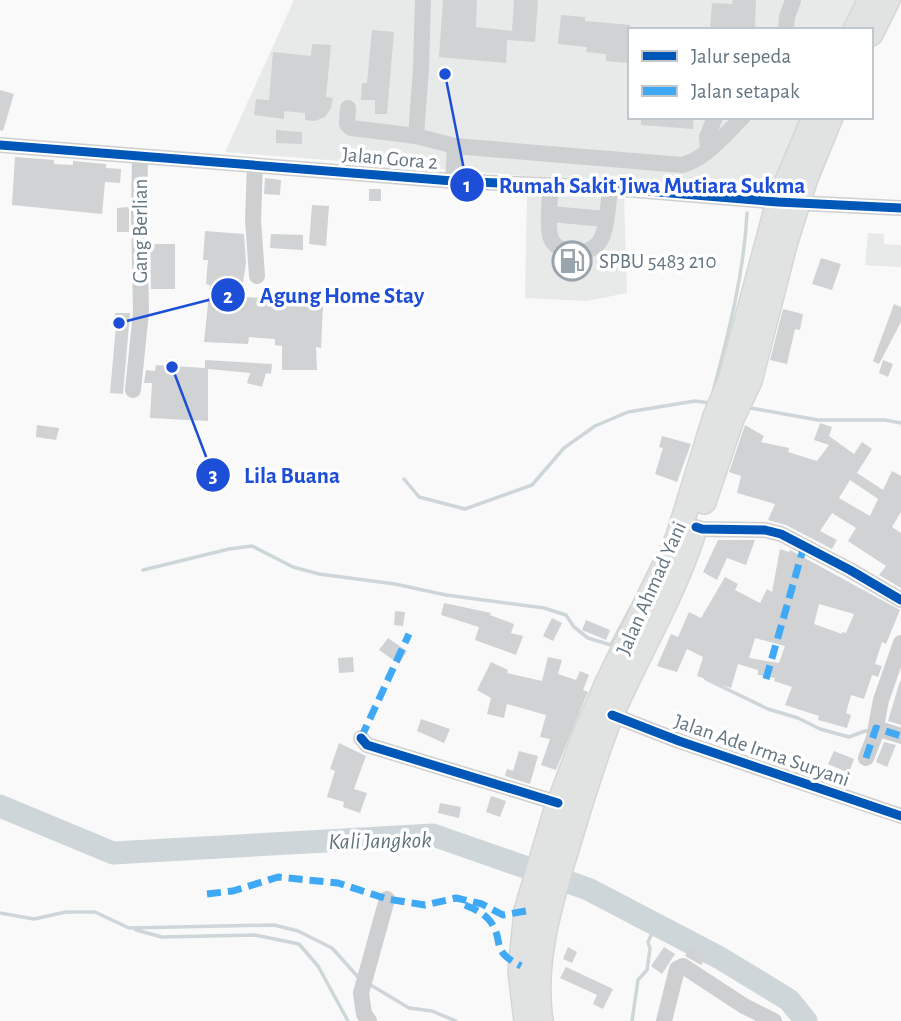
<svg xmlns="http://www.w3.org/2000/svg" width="901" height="1021" font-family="'Alegreya Sans',sans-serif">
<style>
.built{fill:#e8e9e9}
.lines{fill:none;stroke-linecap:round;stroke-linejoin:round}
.stream{stroke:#ced6d9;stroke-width:3.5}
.river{stroke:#ced6d9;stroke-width:23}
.building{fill:#d0d2d3;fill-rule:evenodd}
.highway-casing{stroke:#d5d6d6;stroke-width:26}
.minor{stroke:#cecfd0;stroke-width:16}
.highway{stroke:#e1e2e2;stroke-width:23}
.quiet{stroke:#3fa9f5;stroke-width:7;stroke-dasharray:14 7;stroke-linecap:butt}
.cycleway-casing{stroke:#fff;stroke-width:13}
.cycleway{stroke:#0057b8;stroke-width:9}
.labels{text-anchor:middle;stroke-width:7;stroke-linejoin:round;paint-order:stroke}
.street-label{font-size:21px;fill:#657683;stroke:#fff}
.poi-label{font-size:21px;fill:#657683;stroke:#fff;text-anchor:start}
.water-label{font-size:23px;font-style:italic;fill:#60757c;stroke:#fff}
.leader{fill:none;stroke:#1d4ed8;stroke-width:2.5}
.callout-dot{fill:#1d4ed8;stroke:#fff;stroke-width:2.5}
.mark-label{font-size:21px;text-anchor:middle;font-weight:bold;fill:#fff}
.callout-label{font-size:23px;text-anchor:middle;font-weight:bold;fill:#1d4ed8;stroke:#fff;stroke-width:7;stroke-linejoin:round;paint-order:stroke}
</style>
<rect width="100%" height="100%" fill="#f9f9f9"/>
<path class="built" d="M294 0H862L849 30H630V117H812L790 168 755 194 225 152Z
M527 195 624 198 627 293 587 301 525 298Z
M868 233 884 234V244L901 245V267L865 265Z"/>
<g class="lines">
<path class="stream" d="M712 396C728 335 744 275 747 213
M745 407 818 420H885L901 423
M404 479 419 497 465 509 532 485 564 448 595 426 628 412 695 401 710 403
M143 570 229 549 252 546 293 567 319 574 395 584 446 595 544 608 566 615 574 627 588 638 611 645 631 607
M706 679 768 709 798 718 820 729 849 737 865 731 870 732
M0 913 34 919 66 912H95L129 928 274 925 298 931 332 948 359 978
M136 930 162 937 255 935 299 944 318 966 348 1021
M369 984 409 1008 432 1011 456 1021
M632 1021 638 980 647 970 650 949 648 942 656 925"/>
<path class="river" d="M0 806 113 853 433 835 588 889 720 958 789 1000 806 1021"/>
</g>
<path class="building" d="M443 0H477L476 27 512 31 514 0H538L535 42 507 40 506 63 439 57Z
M733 0H756L755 30H710L712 3 732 4Z
M561 15 585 17V21L630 25 628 63 606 61V54L586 52 587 47 558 44Z
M372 30 394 32 387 114H375V100H361L362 83H367Z
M312 44 331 45 326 97 333 98 331 108 325 117 315 121 305 120V113L284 111V119L254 115 256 99 269 100 273 52 311 56Z
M0 90 14 94 3 131 0 130Z
M641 117H694L693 129 641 125Z
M276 130 302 132V144L276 143Z
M15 157 54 160V164L73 165V161L106 164V168L121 169 120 183 105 182 102 214 12 205Z
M265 178 281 180 280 195 264 194Z
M369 189H381V201H369Z
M312 205 329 206 326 246 309 244Z
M129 207V232H117V208Z
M205 231 244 234 246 263 242 289H247L246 297 288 300 287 303 323 305 321 348 316 347 317 370H282V346L275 345V339L249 337 248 344 204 342 210 285 206 284 208 260H203Z
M271 234 303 235V250L270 248Z
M150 244H175V289H151Z
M821 258 841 264 832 290 812 284Z
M894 304 901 307V322L879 364 873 361Z
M783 309 803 314 800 330 795 329 787 364 770 360Z
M115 313H130L123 394 110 393 116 326H114Z
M205 360 272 364 271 374 266 373 262 387 247 383 250 373 208 369V421L150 418 152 383H144L146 370 155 371 156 365 205 368Z
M883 360 893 364 888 377 879 373Z
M820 423 832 427 829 436 854 454 862 442 872 449 857 473 883 490 892 471 901 476V512L892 527 901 533V588L879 575 886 566 848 541 856 528 832 513 820 531 837 540 832 549 786 525 768 520 775 504 737 493 741 476 729 472 745 425 764 436 761 442 789 448 788 452 817 461 829 445 814 440ZM850 480 878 499 870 516 839 498Z
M37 425 59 428 56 440 36 437Z
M662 436 691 444 677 482 655 474 663 448 659 447Z
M718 540H755L746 565 727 558 717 580 703 572Z
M780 549 789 552 790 550 900 610 886 644 882 642 875 664 882 666 878 677 872 675 864 699 851 695 846 713 851 715 847 728 818 720 819 716 785 705 792 687 774 681 775 678 758 675V670L738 664 731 688 697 676 703 657 687 649 677 672 657 666 671 634 678 637 689 612 701 618 725 577 738 584 735 590 760 603 767 589 772 592ZM819 604 854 614 846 633 842 632V634L814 624ZM755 638 785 646 779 663 749 658Z
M444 603 491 613 490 615 514 624 511 633 523 636 516 655 475 640 479 627 441 615Z
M395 611 405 612 403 626 394 625Z
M552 618 562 623 553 641 543 636Z
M586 620 610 630 606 640 582 630Z
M388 638 407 651 399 664 379 650Z
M353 657 354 672 339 673 338 658Z
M548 657 562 660 558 674 576 680 580 671 589 675 583 690 588 692 556 770 541 765 550 739 540 737 546 715 507 704 504 718 487 714 491 698 477 690 491 662 508 670 507 673 542 681Z
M900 681H901V725L888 721Z
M421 719 450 729 444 743 417 731Z
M884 742 896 745 887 767 876 762Z
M339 743 366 756 354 789 367 793 360 813 343 807 344 802 327 797 335 771 330 769Z
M519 751 538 756 530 784 505 776 507 769 513 771Z
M834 751 854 759 849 773 828 764Z
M491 796 506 801 500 817 486 812Z
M440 803 461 807 459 818 438 813Z
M568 947 577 952 572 963 563 959Z
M664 947 675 954 662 974 651 966Z
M690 947 706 958 701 965 685 956Z
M566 967 613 989 603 1009 593 1004 597 995 560 978Z"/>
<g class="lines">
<g class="highway-casing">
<path id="highway" d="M855 30 870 0
M871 34 888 0
M704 502 732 419 750 381 786 241 806 178 831 117
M526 1021 520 971 526 911 554 816 584 736 607 683 677 539 715 416 730 381 778 202 814 117
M541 1021C533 969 547 915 562 865 578 814 592 762 612 714 638 654 673 597 693 535"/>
</g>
<path class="minor" d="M423 0 421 68 416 136 455 146 682 165C706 159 726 133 743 117
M786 30 787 17 793 0
M348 108 347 124 351 128 416 136
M0 145 453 181 610 188 778 202 901 208
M708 150 707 137 715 117
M255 166 253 219 257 276
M453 181 455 146
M551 186C550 199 546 230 552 241 563 258 595 256 602 237 608 223 608 204 610 188
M550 214 606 219
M133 390 141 312 139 214 140 156
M696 527 702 529 765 530 781 534 850 570 901 600
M612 715 679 741 901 816
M876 728 901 736
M361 738 367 745 558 803
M866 758 874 738 881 700 901 643
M369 1021 364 1014 361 993 387 899
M664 1021 677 969 683 966 744 1006 774 1021"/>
<use href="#highway" class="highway"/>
<path class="quiet" d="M766 679 804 546
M361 738 409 634
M866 758 876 728 901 736
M207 894 233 891 278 877 338 883 387 899 425 905 456 898 482 904 503 915 526 911
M465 905C474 909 484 913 490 921 506 943 488 949 521 966"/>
<g class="cycleway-casing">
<path id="cycleway" d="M0 145 453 181 610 188 778 202 901 208
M696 527 702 529 765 530 781 534 850 570 901 600
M612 715 679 741 901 816
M361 738 367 745 558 803"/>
</g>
<use href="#cycleway" class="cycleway"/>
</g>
<defs>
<g id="fuel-ring" transform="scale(2.0125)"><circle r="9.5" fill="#fff" stroke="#99a4ac" stroke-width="1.5"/><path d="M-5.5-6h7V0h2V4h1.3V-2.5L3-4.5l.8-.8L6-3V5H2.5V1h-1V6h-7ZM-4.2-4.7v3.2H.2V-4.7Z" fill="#99a4ac"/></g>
</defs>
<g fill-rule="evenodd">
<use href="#fuel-ring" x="572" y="261"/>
</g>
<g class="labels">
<g class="street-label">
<text transform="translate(390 158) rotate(5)" y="7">Jalan Gora 2</text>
<text transform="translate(140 231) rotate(-90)" y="7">Gang Berlian</text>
<text transform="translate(651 588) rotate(-66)" y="7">Jalan Ahmad Yani</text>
<text transform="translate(762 750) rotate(19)" y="7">Jalan Ade Irma Suryani</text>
</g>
<g class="poi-label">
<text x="599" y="268">SPBU 5483 210</text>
</g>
<g class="water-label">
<text transform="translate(380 840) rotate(-1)" y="8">Kali Jangkok</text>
</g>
</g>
<path class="leader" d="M445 74L467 185M119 323L228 295M172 367L213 475"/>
<g class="callout-dot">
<circle cx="445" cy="74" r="7"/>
<circle cx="119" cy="323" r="7"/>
<circle cx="172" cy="367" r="7"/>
<circle cx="467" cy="185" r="18"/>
<circle cx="228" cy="295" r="18"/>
<circle cx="213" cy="475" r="18"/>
</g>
<g class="mark-label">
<text x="467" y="192">1</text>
<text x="228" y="303">2</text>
<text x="213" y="482">3</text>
</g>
<g class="callout-label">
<text x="652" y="193">Rumah Sakit Jiwa Mutiara Sukma</text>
<text x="342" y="303">Agung Home Stay</text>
<text x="292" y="483">Lila Buana</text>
</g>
<rect x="628" y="28" width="245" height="91" fill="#ffffff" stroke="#c1c8cd" stroke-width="2"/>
<rect x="642" y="51" width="35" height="10" fill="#0057b8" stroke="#c1c8cd" stroke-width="2"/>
<text x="691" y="63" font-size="21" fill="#657683">Jalur sepeda</text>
<rect x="642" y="86" width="35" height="10" fill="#3fa9f5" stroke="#c1c8cd" stroke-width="2"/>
<text x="691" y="98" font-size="21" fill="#657683">Jalan setapak</text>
</svg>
